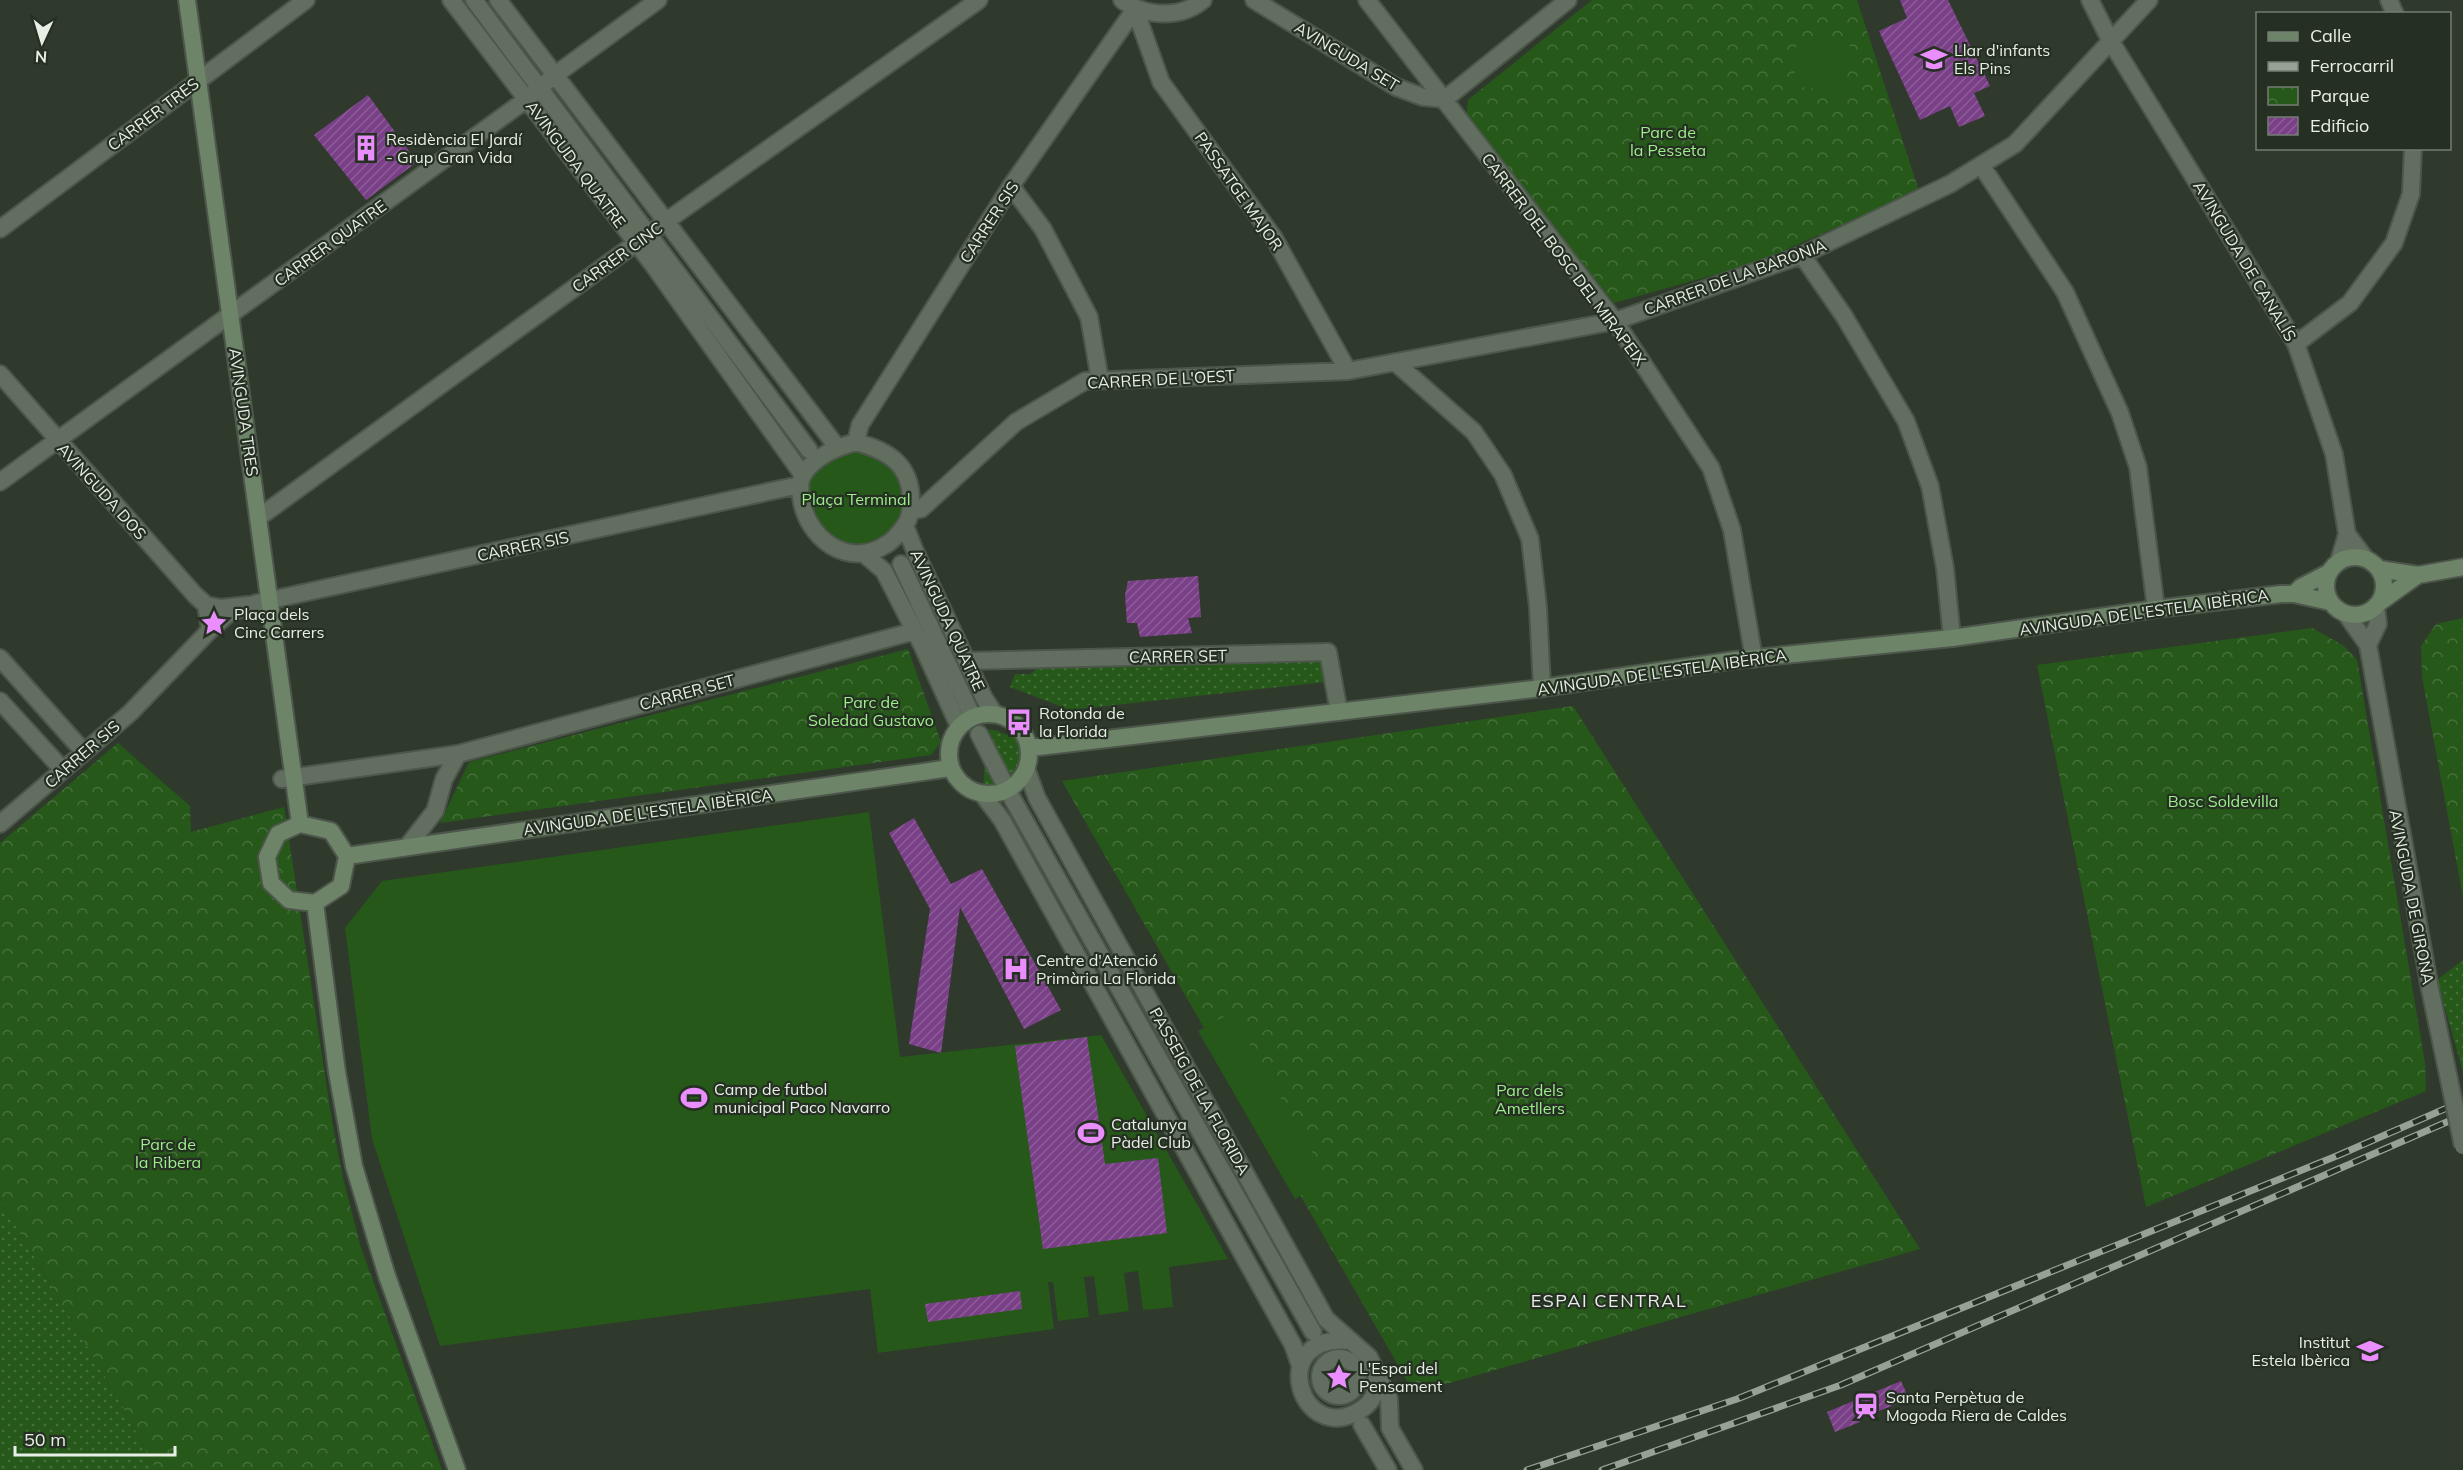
<svg xmlns="http://www.w3.org/2000/svg" width="2463" height="1470" font-family="Mulish,sans-serif">
<style>
.grass{fill:url(#grass-dots)}
.park{fill:url(#park-crowns)}
.garden{fill:#26581a}
.building{fill:url(#building-hatch)}
.lines{fill:none;stroke-linecap:round;stroke-linejoin:round}
.pedestrian-casing{stroke:#4d564b;stroke-width:20}
.minor-casing{stroke:#4d564b;stroke-width:20}
.secondary-casing{stroke:#4d564b;stroke-width:20}
.pedestrian{stroke:#626e5f;stroke-width:16}
.minor{stroke:#626e5f;stroke-width:16}
.secondary{stroke:#6e8469;stroke-width:16}
.rail-casing{stroke:#98a196;stroke-width:7}
.rail{stroke:#253023;stroke-width:4.5;stroke-dasharray:14;stroke-linecap:butt}
.minor-bridge-casing{stroke:#4d564b;stroke-width:20;stroke-linecap:butt}
.minor-bridge{stroke:#626e5f;stroke-width:16}
.labels{text-anchor:middle;stroke-width:4.5;stroke-linejoin:round;paint-order:stroke}
.poi-label{font-size:16px;fill:#e7eee5;stroke:#253023;text-anchor:start}
.street-label{font-size:16px;fill:#e7eee5;stroke:#253023}
.park-label{font-size:16px;fill:#9cef8a;stroke:#253023}
.neighbourhood-label{font-size:18px;letter-spacing:1.5px;fill:#e7eee5;stroke:#253023}
</style>
<defs>
<pattern id="grass-dots" width="8" height="8" patternUnits="userSpaceOnUse" patternTransform="scale(1.5)"><rect width="8" height="8" fill="#26581a"/><path d="M2 2h.1M6 6h.1" fill="none" stroke="#46703b" stroke-width="1.8" stroke-linecap="round"/></pattern>
<pattern id="park-crowns" width="20" height="18" patternUnits="userSpaceOnUse" patternTransform="scale(1.5)"><rect width="20" height="18" fill="#26581a"/><path d="M2 6a3 3 0 1 1 6 0M12 15a3 3 0 1 1 6 0" fill="none" stroke="#46703b"/></pattern>
<pattern id="building-hatch" width="6" height="6" patternUnits="userSpaceOnUse" patternTransform="scale(1.5)"><rect width="6" height="6" fill="#7a4087"/><path d="M-1 1l2-2M0 6l6-6M5 7l2-2" fill="none" stroke="#8d5c98"/></pattern>
</defs>
<rect width="100%" height="100%" fill="#2f3a2d"/>
<path class="grass" d="M1322 660 1325 682 1070 710 1010 687 1015 674H1031L1039 666Z
M986 729 998 731 1006 735 1022 729C1031 751 1037 780 1007 791 1000 793 991 794 983 795Z
M2463 960V1072L2437 980Z
M0 1199 124 1409 156 1470H0Z"/>
<path class="park" d="M1592 0H1857L1919 191 1753 264 1614 303 1466 119 1468 100Z
M2463 618V897L2422 677 2421 646 2436 624Z
M2312 628 2344 646 2357 660 2425 1063 2426 1091 2146 1207 2037 665Z
M908 649 941 742 931 755 440 823 469 762Z
M1573 706 1920 1249 1414 1393 1062 781Z
M118 743 190 806 191 832 284 807 332 1121 343 1178 361 1248 442 1470H156L124 1409 0 1199V843Z"/>
<path class="garden" d="M1797 37 1850 44 1844 93 1794 86Z
M856 442 901 465 905 526 863 553 809 525 803 475Z
M869 812 900 1057 1101 1035 1228 1259 1169 1267 1173 1307 1143 1310 1138 1271 1124 1273 1129 1311 1099 1315 1094 1276 1084 1277 1089 1317 1058 1321 1053 1282H1048L1054 1329 878 1353 870 1289 440 1346 372 1139 345 928 382 881Z
M1231 1013 1328 1179 1295 1199 1198 1031Z"/>
<path class="building" d="M1900 0H1948L1990 86 1974 93 1985 116 1959 127 1950 106 1920 120 1879 31 1907 18Z
M368 95 417 162 366 200 314 135Z
M1198 576 1201 617 1188 618 1192 633 1140 637 1137 623H1127L1125 595 1128 581Z
M914 818 951 884 982 869 1061 1010 1024 1029 960 907 941 1053 909 1044 930 909 889 833Z
M1087 1037 1105 1164 1158 1158 1167 1233 1043 1249 1015 1046Z
M1020 1291 1022 1309 928 1322 925 1304Z
M1901 1381 1909 1399 1859 1419 1860 1422 1835 1432 1827 1412Z"/>
<g class="lines">
<g class="pedestrian-casing">
<path id="pedestrian" d="M474 0 809 450
M901 564 969 709
M979 734 1002 779
M282 779 458 754
M1012 798 1313 1332
M1320 1377a19 19 0 1 1 38 0a19 19 0 1 1-38 0Z
M1362 1425 1388 1470"/>
</g>
<g class="minor-casing">
<path id="minor" d="M451 0 654 266 803 475
M498 0 837 447
M1122 0C1145 17 1181 19 1203 0
M1254 0 1396 87 1423 97 1445 99
M1367 0 1615 321 1711 468 1732 530 1754 659
M2090 0 2110 40 2296 344 2334 454 2347 534 2365 558
M2389 0 2395 14
M1135 9 1161 82 1274 238 1348 371
M1445 99 1568 0
M1981 165 2065 292 2120 413 2138 467 2156 609
M1011 186 1043 229 1089 317 1100 380
M0 229 306 0
M1802 255 1844 316 1906 421 1930 486 1945 568 1952 638
M2296 344 2350 303 2394 243 2411 194 2413 148
M1395 362 1474 432 1503 475 1530 539 1538 607 1542 688
M0 374 195 595 206 605
M856 442 860 425 1011 186 1135 9
M856 442C889 451 912 465 911 503 911 512 909 521 903 528 899 533 893 541 887 544 848 570 806 538 801 497 800 490 799 482 803 475 814 457 837 447 856 442Z
M0 482 527 99 555 75 658 0
M911 511 921 509 1016 422 1085 381 1348 371 1615 321 1802 255 1950 184 2015 144 2149 0
M258 518 665 222 979 0
M905 526 915 551 984 698 994 713
M863 553 884 571 923 647 959 726
M2339 561 2347 534
M248 605 221 608 206 605 210 630 229 613 257 603 790 487H799
M2346 614 2368 645 2430 989
M2368 645 2378 624 2376 606
M0 658 84 752
M967 661 1328 652 1339 712
M0 701 63 770
M1027 771 1037 798 1326 1319 1369 1357 1389 1399 1390 1428 1414 1470
M983 795 1002 820 1293 1345 1300 1365
M0 824 130 713 210 630
M407 847 435 811 444 779 458 754 915 631
M1349 1341C1265 1333 1300 1450 1362 1409 1374 1401 1379 1388 1376 1373"/>
</g>
<g class="secondary-casing">
<path id="secondary" d="M187 0 300 824
M2326 586a29 29 0 1 1 58 0a29 29 0 1 1-58 0Z
M2379 569 2418 575 2463 567
M2294 594 2301 587 2328 573
M2379 603 2418 575
M949 754a40 40 0 1 1 80 0a40 40 0 1 1-80 0Z
M1030 748 1542 688 1735 660 1952 638 2156 609 2281 594H2294L2330 602
M300 824 331 831 347 856 341 886 315 903 289 900 271 883 267 857 278 834Z
M347 856 950 768
M315 903 337 1072 354 1166 387 1276 457 1470"/>
</g>
<use href="#pedestrian" class="pedestrian"/>
<use href="#minor" class="minor"/>
<use href="#secondary" class="secondary"/>
<g class="rail-casing">
<path id="rail" d="M1527 1470 1737 1399 2339 1155 2463 1101
M1602 1470 1841 1385 2463 1115"/>
</g>
<use href="#rail" class="rail"/>
<g class="minor-bridge-casing">
<path id="minor-bridge" d="M2430 989 2463 1146"/>
</g>
<use href="#minor-bridge" class="minor-bridge"/>
</g>
<defs>
<g id="school-bare" transform="scale(2.07)"><path d="M0-5L7-2L0 1L-7-2ZM-4 1L0 2.5L4 1V4Q0 6-4 4Z" fill="#ea8dfd" stroke="#253023" stroke-width="2.5" paint-order="stroke"/></g>
<g id="building-bare" transform="scale(2.07)"><path d="M-4-6H4V6H1V3H-1V6H-4ZM-2.5-4.3h1.7v1.8h-1.7ZM.8-4.3h1.7v1.8H.8ZM-2.5-1h1.7V.8h-1.7ZM.8-1h1.7V.8H.8Z" fill="#ea8dfd" stroke="#253023" stroke-width="2.5" paint-order="stroke"/></g>
<g id="sight-bare" transform="scale(2.07)"><path d="M0-6L1.8-2.2L6-1.7L2.9 1.2L3.7 5.4L0 3.3L-3.7 5.4L-2.9 1.2L-6-1.7L-1.8-2.2Z" fill="#ea8dfd" stroke="#253023" stroke-width="2.5" paint-order="stroke"/></g>
<g id="bus-bare" transform="scale(2.07)"><path d="M-5-6H5V4H4V6H2V4H-2V6H-4V4H-5ZM-3.5-4V0h7V-4ZM-3.5 1.2v1.5H-2V1.2ZM2 1.2v1.5H3.5V1.2Z" fill="#ea8dfd" stroke="#253023" stroke-width="2.5" paint-order="stroke"/></g>
<g id="hospital-bare" transform="scale(2.07)"><path d="M-5-5h3v3.5h4V-5h3V5h-3V1.5h-4V5h-3Z" fill="#ea8dfd" stroke="#253023" stroke-width="2.5" paint-order="stroke"/></g>
<g id="stadium-bare" transform="scale(2.07)"><path d="M0-5a6.5 5 0 1 0 0 10a6.5 5 0 1 0 0-10ZM-3.5-1.8h7v3.6h-7Z" fill="#ea8dfd" stroke="#253023" stroke-width="2.5" paint-order="stroke"/></g>
<g id="station-bare" transform="scale(2.07)"><path d="M-3-6H3Q5-6 5-4V2Q5 4 3 4L4.5 6H3L1.5 4h-3L-3 6H-4.5L-3 4Q-5 4-5 2V-4Q-5-6-3-6ZM-3.5-4v3h7v-3ZM-3.5 1v1.5H-2V1ZM2 1v1.5H3.5V1Z" fill="#ea8dfd" stroke="#253023" stroke-width="2.5" paint-order="stroke"/></g>
</defs>
<g fill-rule="evenodd">
<use href="#school-bare" x="1934" y="59"/>
<use href="#building-bare" x="366" y="148"/>
<use href="#sight-bare" x="214" y="623"/>
<use href="#bus-bare" x="1019" y="722"/>
<use href="#hospital-bare" x="1016" y="969"/>
<use href="#stadium-bare" x="694" y="1098"/>
<use href="#stadium-bare" x="1091" y="1133"/>
<use href="#school-bare" x="2370" y="1351"/>
<use href="#sight-bare" x="1339" y="1377"/>
<use href="#station-bare" x="1866" y="1406"/>
</g>
<g class="labels">
<g class="poi-label">
<text x="1954" y="56">Llar d'infants<tspan x="1954" dy="18">Els Pins</tspan></text>
<text x="386" y="145">Residència El Jardí<tspan x="386" dy="18">- Grup Gran Vida</tspan></text>
<text x="234" y="620">Plaça dels<tspan x="234" dy="18">Cinc Carrers</tspan></text>
<text x="1039" y="719">Rotonda de<tspan x="1039" dy="18">la Florida</tspan></text>
<text x="1036" y="966">Centre d'Atenció<tspan x="1036" dy="18">Primària La Florida</tspan></text>
<text x="714" y="1095">Camp de futbol<tspan x="714" dy="18">municipal Paco Navarro</tspan></text>
<text x="1111" y="1130">Catalunya<tspan x="1111" dy="18">Pàdel Club</tspan></text>
<text x="2350" y="1348" text-anchor="end">Institut<tspan x="2350" dy="18">Estela Ibèrica</tspan></text>
<text x="1359" y="1374">L'Espai del<tspan x="1359" dy="18">Pensament</tspan></text>
<text x="1886" y="1403">Santa Perpètua de<tspan x="1886" dy="18">Mogoda Riera de Caldes</tspan></text>
</g>
<g class="street-label">
<text transform="translate(1347 56) rotate(31)" y="6">AVINGUDA SET</text>
<text transform="translate(153 114) rotate(-37)" y="6">CARRER TRES</text>
<text transform="translate(576 164) rotate(53)" y="6">AVINGUDA QUATRE</text>
<text transform="translate(1239 191) rotate(55)" y="6">PASSATGE MAJOR</text>
<text transform="translate(989 222) rotate(-57)" y="6">CARRER SIS</text>
<text transform="translate(330 243) rotate(-36)" y="6">CARRER QUATRE</text>
<text transform="translate(617 257) rotate(-36)" y="6">CARRER CINC</text>
<text transform="translate(1564 259) rotate(53)" y="6">CARRER DEL BOSC DEL MIRAPEIX</text>
<text transform="translate(2245 261) rotate(59)" y="6">AVINGUDA DE CANALÍS</text>
<text transform="translate(1735 277) rotate(-20)" y="6">CARRER DE LA BARONIA</text>
<text transform="translate(1161 379) rotate(-3)" y="6">CARRER DE L'OEST</text>
<text transform="translate(244 412) rotate(82)" y="6">AVINGUDA TRES</text>
<text transform="translate(102 491) rotate(48)" y="6">AVINGUDA DOS</text>
<text transform="translate(523 546) rotate(-12)" y="6">CARRER SIS</text>
<text transform="translate(2144 612) rotate(-8)" y="6">AVINGUDA DE L'ESTELA IBÈRICA</text>
<text transform="translate(948 620) rotate(65)" y="6">AVINGUDA QUATRE</text>
<text transform="translate(1178 656) rotate(-1)" y="6">CARRER SET</text>
<text transform="translate(1662 672) rotate(-8)" y="6">AVINGUDA DE L'ESTELA IBÈRICA</text>
<text transform="translate(687 692) rotate(-15)" y="6">CARRER SET</text>
<text transform="translate(82 754) rotate(-41)" y="6">CARRER SIS</text>
<text transform="translate(648 812) rotate(-8)" y="6">AVINGUDA DE L'ESTELA IBÈRICA</text>
<text transform="translate(2412 897) rotate(79)" y="6">AVINGUDA DE GIRONA</text>
<text transform="translate(1200 1091) rotate(61)" y="6">PASSEIG DE LA FLORIDA</text>
</g>
<g class="park-label">
<text x="1668" y="138">Parc de<tspan x="1668" dy="18">la Pesseta</tspan></text>
<text x="856" y="505">Plaça Terminal</text>
<text x="871" y="708">Parc de<tspan x="871" dy="18">Soledad Gustavo</tspan></text>
<text x="2223" y="807">Bosc Soldevilla</text>
<text x="1530" y="1096">Parc dels<tspan x="1530" dy="18">Ametllers</tspan></text>
<text x="168" y="1150">Parc de<tspan x="168" dy="18">la Ribera</tspan></text>
</g>
<g class="neighbourhood-label">
<text x="1609" y="1307">ESPAI CENTRAL</text>
</g>
</g>
<rect x="2256" y="12" width="195" height="138" fill="#253023" stroke="#737c71" stroke-width="1.5"/>
<rect x="2268" y="32" width="30" height="9" fill="#6e8469" stroke="#737c71" stroke-width="1.5"/>
<text x="2310" y="42" font-size="18" fill="#e7eee5">Calle</text>
<rect x="2268" y="62" width="30" height="9" fill="#98a196" stroke="#737c71" stroke-width="1.5"/>
<text x="2310" y="72" font-size="18" fill="#e7eee5">Ferrocarril</text>
<rect x="2268" y="87" width="30" height="18" fill="url(#park-crowns)" stroke="#737c71" stroke-width="1.5"/>
<text x="2310" y="102" font-size="18" fill="#e7eee5">Parque</text>
<rect x="2268" y="117" width="30" height="18" fill="url(#building-hatch)" stroke="#737c71" stroke-width="1.5"/>
<text x="2310" y="132" font-size="18" fill="#e7eee5">Edificio</text>
<g transform="translate(42 42) rotate(184)" stroke="#253023" stroke-width="4.5" paint-order="stroke">
<path d="M0-4.5L10 22L0 15L-10 22Z" fill="#e7eee5"/>
<text y="-9" font-size="16" font-weight="bold" text-anchor="middle" fill="#e7eee5">N</text>
</g>
<path d="M15 1446v9h160v-9" fill="none" stroke="#e7eee5" stroke-width="3"/>
<text x="24" y="1446" font-size="18" fill="#e7eee5" stroke="#253023" stroke-width="4.5" paint-order="stroke">50 m</text>
</svg>
